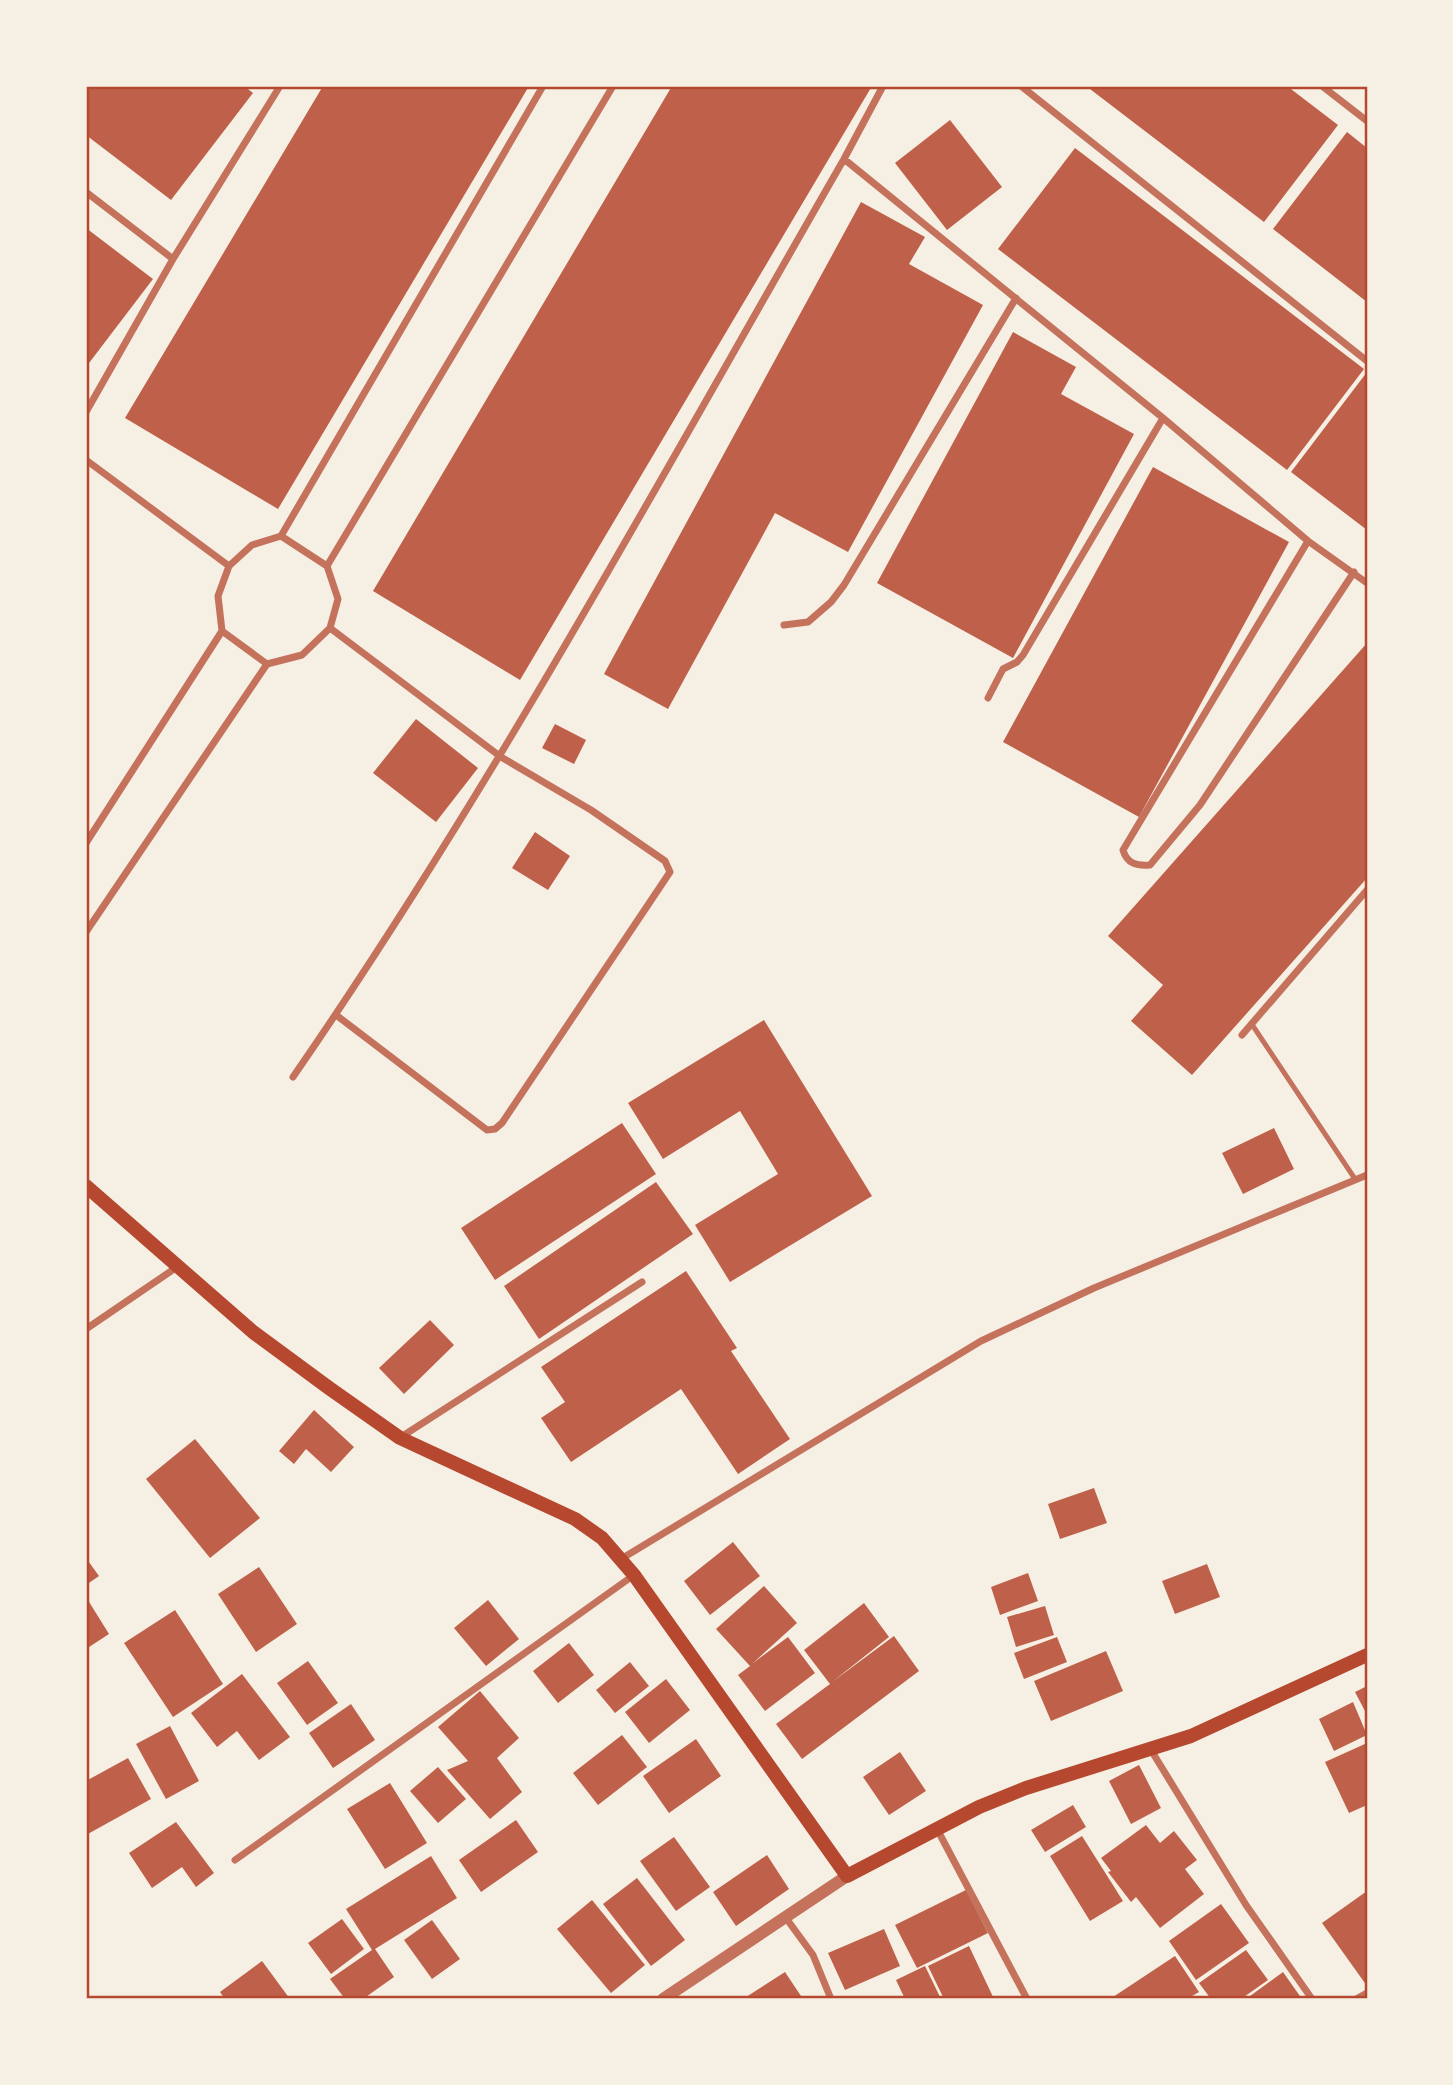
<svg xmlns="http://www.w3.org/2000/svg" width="1453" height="2085" font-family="'DejaVu Sans',sans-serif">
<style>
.building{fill:#bf614a}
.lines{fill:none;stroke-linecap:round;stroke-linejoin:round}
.service{stroke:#c5725c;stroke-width:5}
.minor{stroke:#c5725c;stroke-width:7}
.tertiary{stroke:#c5725c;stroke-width:12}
.secondary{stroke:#b5482f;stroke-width:14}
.neatline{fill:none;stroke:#b5482f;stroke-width:2.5}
</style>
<rect width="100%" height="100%" fill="#f6efe4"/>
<path class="building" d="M86 86H244L253 93 171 200 86 135Z
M323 86H529L278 509 125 418Z
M672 86H872L520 680 373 591Z
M1086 86H1287L1338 125 1264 222Z
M950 120 1002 187 947 230 895 163Z
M1347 132 1367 148V302L1273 229Z
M1075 148 1364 369 1287 470 998 249Z
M861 202 925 237 909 264 983 305 848 552 775 513 668 709 604 674Z
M86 228 153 279 86 367Z
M1013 332 1076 367 1061 394 1134 434 1013 658 877 583Z
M1367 372V530L1291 472Z
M1153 467 1289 542 1139 817 1003 742Z
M1367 643V878L1192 1075 1131 1021 1163 985 1108 936Z
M416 719 478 768 436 822 373 773Z
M555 724 586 740 574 764 542 748Z
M535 832 570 856 548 890 512 868Z
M764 1020 872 1196 730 1282 695 1225 778 1174 740 1111 663 1159 628 1103Z
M622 1123 656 1174 495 1280 461 1228Z
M1274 1128 1294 1169 1243 1194 1222 1153Z
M656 1182 693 1234 539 1339 504 1286Z
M686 1271 737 1348 731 1351 790 1439 738 1474 681 1389 571 1462 541 1418 565 1402 541 1367Z
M430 1320 454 1345 404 1394 379 1368Z
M314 1410 354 1447 331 1472 306 1449 294 1464 279 1451Z
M195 1439 260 1518 210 1558 146 1479Z
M1094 1488 1107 1523 1060 1539 1048 1504Z
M733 1542 760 1576 710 1615 684 1581Z
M86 1558 99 1576 86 1585Z
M1207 1564 1220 1597 1175 1614 1162 1581Z
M259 1567 297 1624 256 1652 218 1594Z
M1028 1573 1038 1601 1000 1615 991 1587Z
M764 1586 797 1623 753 1663 788 1637 815 1673 765 1711 738 1675 750 1666 716 1629Z
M86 1597 109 1634 86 1649Z
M488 1600 519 1639 486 1666 454 1628Z
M864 1603 889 1637 832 1682 894 1636 919 1671 802 1759 776 1724 830 1684 804 1650Z
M1045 1606 1054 1635 1016 1647 1007 1617Z
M175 1610 223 1684 173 1717 124 1643Z
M1057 1637 1067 1662 1024 1679 1014 1653Z
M569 1643 594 1675 558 1703 533 1671Z
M1106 1651 1123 1691 1051 1721 1034 1681Z
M308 1661 338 1703 307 1725 277 1683Z
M630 1662 649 1686 615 1713 596 1690Z
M242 1674 290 1737 259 1760 237 1731 217 1747 191 1713Z
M666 1679 690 1710 649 1743 625 1712Z
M1367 1686V1715L1355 1692Z
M480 1691 519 1738 497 1758 522 1792 490 1819 447 1770 468 1761 438 1727Z
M1353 1702 1367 1735 1334 1751 1319 1719Z
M351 1704 375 1740 333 1768 309 1733Z
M170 1726 199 1781 166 1799 136 1744Z
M622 1735 647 1767 598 1805 573 1773Z
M696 1739 721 1776 669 1813 643 1776Z
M1367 1743V1805L1349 1813 1325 1762Z
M900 1752 926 1791 889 1815 863 1777Z
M128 1758 151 1799 86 1835V1781Z
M1139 1765 1161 1808 1131 1824 1109 1781Z
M438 1767 466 1799 438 1823 410 1791Z
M390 1783 427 1843 385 1869 347 1809Z
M1073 1805 1086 1827 1045 1852 1031 1830Z
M516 1820 538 1852 481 1892 459 1860Z
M176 1822 214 1873 196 1887 182 1867 152 1888 129 1853Z
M1146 1825 1160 1843 1174 1831 1197 1860 1185 1869 1204 1894 1160 1928 1136 1897 1131 1902 1108 1872 1111 1871 1101 1858Z
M1082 1836 1123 1901 1090 1921 1050 1856Z
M674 1837 710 1887 676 1911 640 1861Z
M767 1855 789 1889 736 1926 713 1892Z
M431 1856 457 1898 375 1949 394 1977 363 1999H345L330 1979 372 1950 346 1909Z
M637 1878 685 1940 651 1966 603 1904Z
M966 1890 988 1933 917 1968 895 1925Z
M1367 1891V1986L1322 1923Z
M592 1900 645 1965 611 1993 557 1929Z
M1221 1904 1249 1943 1196 1980 1169 1941Z
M342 1919 364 1949 331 1974 308 1943Z
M432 1920 460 1959 432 1979 404 1940Z
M884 1929 900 1966 845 1990 828 1953Z
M969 1946 994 1999H944L928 1966Z
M1246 1950 1268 1980 1241 1999H1211L1199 1983Z
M1175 1956 1199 1992 1187 1999H1110Z
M262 1961 290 1999H225L220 1992Z
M925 1966 941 1999H905L896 1980Z
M785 1972 803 1999H743Z
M1283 1972 1302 1999H1246Z"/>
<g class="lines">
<path class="service" d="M1251 1023 1355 1179"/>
<path class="minor" d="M1021 86 1367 361
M1322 86 1367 121
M844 159 1163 418 1308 541 1367 583
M86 192 173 259
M86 412 173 259 280 86
M86 460 229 566
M281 536 327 566 338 599 330 628 302 655 267 664 222 631 218 596 229 566 252 545 281 536 543 86
M1308 541 1123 850C1127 864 1137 866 1150 865L1200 805 1354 572
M327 566 613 86
M784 625 808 622 831 602 844 585 1016 298
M330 628 501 757 591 810 665 861 670 872 502 1123 495 1129 487 1130 336 1015
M988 698 1003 669 1017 662 1023 655 1163 418
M86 843 222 631
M86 932 267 664
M1242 1035 1367 890
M293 1077C496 783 666 468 844 159L883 86
M86 1329 177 1267
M401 1437 642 1282
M621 1559 981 1341 1094 1288 1367 1175
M1151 1750 1246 1905 1312 1999
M937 1829 1027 1999
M235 1860 634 1575
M786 1918 813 1955 831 1999
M1356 1999 1367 1993"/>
<path class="tertiary" d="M663 1999 847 1876"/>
<path class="secondary" d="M86 1186 253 1332 329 1388 400 1438 575 1519 602 1538 634 1575 847 1876 979 1807 1026 1788 1191 1736 1367 1655"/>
</g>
<rect width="1453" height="2085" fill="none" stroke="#f6efe4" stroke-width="175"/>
<rect x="88" y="88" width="1278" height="1909" class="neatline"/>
</svg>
